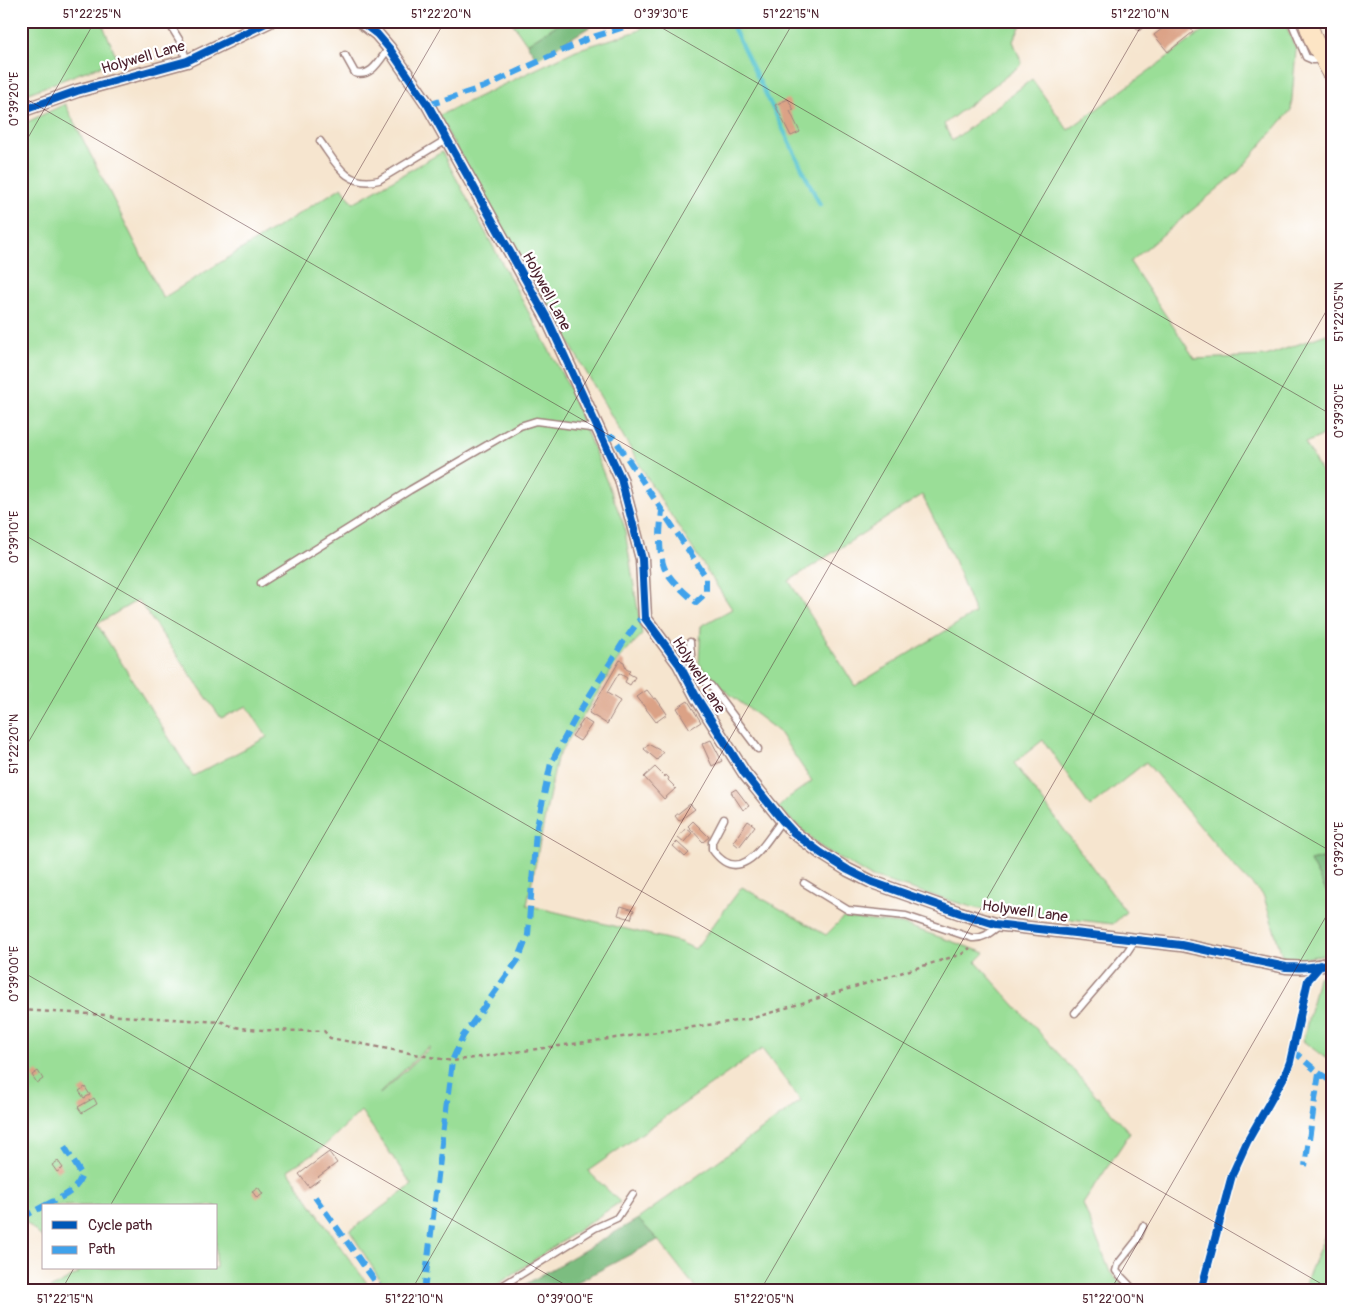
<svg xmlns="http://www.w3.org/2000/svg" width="1353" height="1312" font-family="Pangolin,sans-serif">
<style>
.green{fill:#9ade97;stroke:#727e61;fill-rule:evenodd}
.forest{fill:#7bbd80;stroke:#626e56}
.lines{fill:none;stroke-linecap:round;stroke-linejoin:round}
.stream{stroke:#57c4d0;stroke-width:4}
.building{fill:#dba286}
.lane-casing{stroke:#a0827d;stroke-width:9}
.street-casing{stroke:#a0827d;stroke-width:15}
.secondary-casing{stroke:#a0827d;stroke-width:20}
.path{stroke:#a0827d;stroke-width:2.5;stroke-dasharray:4 4;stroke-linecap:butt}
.lane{stroke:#fff;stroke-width:6}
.street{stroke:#fff;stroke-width:12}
.secondary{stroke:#fde5c5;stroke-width:18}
.quiet{stroke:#40a2eb;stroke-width:6;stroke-dasharray:12 6;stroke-linecap:butt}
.cycleway-casing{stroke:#fff;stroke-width:11}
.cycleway{stroke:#0057b8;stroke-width:8}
.ticks{fill:none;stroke:#4a1f2b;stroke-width:1;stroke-opacity:0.45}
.labels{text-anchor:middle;stroke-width:4.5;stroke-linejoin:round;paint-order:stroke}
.street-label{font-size:15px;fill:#4a1f2b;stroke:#fff}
.neatline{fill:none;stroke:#4a1f2b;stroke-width:2}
.ticks-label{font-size:12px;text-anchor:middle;fill:#4a1f2b}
</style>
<rect width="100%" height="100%" fill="#fff"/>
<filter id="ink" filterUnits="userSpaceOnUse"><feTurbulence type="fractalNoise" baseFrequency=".02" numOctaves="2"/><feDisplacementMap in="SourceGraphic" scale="10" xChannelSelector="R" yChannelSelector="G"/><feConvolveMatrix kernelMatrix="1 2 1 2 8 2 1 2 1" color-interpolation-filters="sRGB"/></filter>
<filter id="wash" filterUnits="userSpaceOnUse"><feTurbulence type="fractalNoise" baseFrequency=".0096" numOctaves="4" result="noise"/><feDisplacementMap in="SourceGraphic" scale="20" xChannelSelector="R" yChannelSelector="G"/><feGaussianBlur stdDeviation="1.12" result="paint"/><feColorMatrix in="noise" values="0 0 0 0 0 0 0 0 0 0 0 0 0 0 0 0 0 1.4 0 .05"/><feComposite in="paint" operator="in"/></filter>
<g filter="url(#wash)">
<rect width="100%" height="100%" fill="#f6e5cf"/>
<path class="green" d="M21 21H101L118 60 83 72 21 96Z
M511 21H563L527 44Z
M650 21H1023L1013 41 1022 64 944 124 952 141 1032 79 1068 130 1217 21H1284L1296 50 1291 110 1239 171 1130 262 1195 359 1266 356 1332 332V432L1305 443 1332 491V856L1310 861 1332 902V953L1284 962 1264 897 1230 862 1146 762 1090 807 1043 740 1014 763 1126 912 1113 924 975 908 869 876 821 847 778 808 788 798 812 781 778 731 715 683 699 663 701 626 732 609 652 486 438 116 576 50 638 31ZM922 495 954 560 975 613 855 686 789 581Z
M65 104 163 298 342 187 353 203 442 152 569 387 624 525 642 635 620 657 557 758 527 905 680 942 695 949 742 887 826 935 843 918 902 924 985 953 976 962 1130 1133 1083 1204 1110 1272 1127 1291H698L658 1240 638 1219 801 1101 762 1049 588 1171 620 1202 488 1291H387L350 1231 412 1185 361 1111 322 1148 288 1170 336 1241 373 1291H46L79 1273 75 1268H216V1206H44V1239L23 1220 21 1221V125ZM138 600 221 718 247 706 267 737 193 776 97 624ZM428 1047 430 1048 380 1094V1093Z
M1332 971V1063L1303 1041 1318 977Z
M1332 1218V1291H1302Z"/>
<path class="forest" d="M563 21H604L596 23 537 59 527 44Z
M1332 856V902L1310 861Z
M638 1219 658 1240 560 1291H514Z"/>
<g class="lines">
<path class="stream" d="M730 21 820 205"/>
</g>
<g id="blocks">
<path class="building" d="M1139 21H1151L1139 31 1134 25Z
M1172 21H1185L1193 32 1168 52 1154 35Z
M788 99 794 110 790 111 800 132 791 136 775 105Z
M620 660 624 662 626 669 630 671 628 673 635 677 630 685 625 682 627 678 619 673 607 693 620 701 607 724 589 713Z
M647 690 654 699 656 698 667 714 656 722 637 697Z
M688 701 701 722 690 729 677 708Z
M584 719 592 724 580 741 572 736Z
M711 740 722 761 712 766 702 744Z
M648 744 663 752 657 760 644 749Z
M655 767 665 777 666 775 669 778 668 780 676 788 664 799 644 777Z
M736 789 749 806 743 810 731 792Z
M690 804 695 809 679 821 675 816Z
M693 821 709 837 703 842 688 826Z
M748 821 755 826 739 847 733 842Z
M686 828 692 833 684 842 678 837Z
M677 842 689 853 685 857 673 846Z
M621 906 634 910 631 919 618 915Z
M38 1071 43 1079 37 1083 32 1075Z
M85 1087 90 1095 84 1098 79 1091Z
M94 1098 97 1104 82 1113 78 1107Z
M329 1152 337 1163 318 1177 320 1179 309 1187 299 1174Z
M58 1161 63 1168 57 1172 52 1165Z
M258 1187 263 1194 257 1198 252 1191Z"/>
</g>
</g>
<g filter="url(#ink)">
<use href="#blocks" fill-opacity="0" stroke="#a0827d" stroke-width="1"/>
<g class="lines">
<g class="lane-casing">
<path id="lane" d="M1291 21 1306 57 1313 60 1323 59
M169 23 180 41 187 61
M345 55 355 73C372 78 380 59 389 48
M320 141C336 163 346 188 379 180L447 139
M261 583 410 490 520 426 536 421 598 429
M690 642C692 667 690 671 711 686L758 749
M724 819 712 842V849C740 889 765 843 782 820
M804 883 848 910 906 916 972 938C984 939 991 932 1000 925
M1075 1013 1127 952 1135 940
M494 1291 595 1228 617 1218 633 1194
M1135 1291 1116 1271 1118 1264 1137 1240 1143 1226"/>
</g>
<g class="street-casing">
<path id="street" d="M360 21 377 34 389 48 428 105 548 320 621 479 642 559 645 618 679 664 697 698 745 774 782 820 793 832 821 853 848 870 872 882 960 913 995 924 1181 945 1286 967C1302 968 1316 968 1332 962
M21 111 77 91 187 61 270 21"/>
</g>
<g class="secondary-casing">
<path id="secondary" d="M1307 21 1314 41 1332 73"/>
</g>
<path class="path" d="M21 1010 223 1022C234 1033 305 1030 324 1031L330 1038 452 1061 750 1019 962 954 970 948"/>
<use href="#lane" class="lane"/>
<use href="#street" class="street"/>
<use href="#secondary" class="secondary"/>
<path class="quiet" d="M428 105 484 87 587 39 643 21
M603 439 613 437 618 444 706 577V593L696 602C686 594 669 579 664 567 658 550 660 528 662 511
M1292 1050 1319 1073 1305 1166
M1319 1073 1332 1082
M315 1197 382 1291
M44 1206C61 1197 76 1193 82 1175L64 1146
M21 1218 44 1206
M424 1291 452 1061 463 1036 518 960 528 935 536 831 551 763 576 717 622 644 640 619"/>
<g class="cycleway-casing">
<path id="cycleway" d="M360 21 377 34 389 48 428 105 548 320 621 479 642 559 645 618 679 664 697 698 745 774 782 820 793 832 821 853 848 870 872 882 960 913 995 924 1181 945 1286 967C1302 968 1316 968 1332 962
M21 111 77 91 187 61 270 21
M1201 1291 1232 1175 1247 1142 1285 1075 1290 1062 1308 980 1320 966"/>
</g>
<use href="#cycleway" class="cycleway"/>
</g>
</g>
<path class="ticks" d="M650 21 1332 415M21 96 1332 852M21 150 95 21M21 533 1332 1290M21 755 445 21M21 971 576 1291M110 1206 794 21M61 1291 74 1268M411 1291 1144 21M760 1291 1332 301M1110 1291 1332 906"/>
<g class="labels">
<g class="street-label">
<text transform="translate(143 57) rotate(-16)" y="5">Holywell Lane</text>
<text transform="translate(547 291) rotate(62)" y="5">Holywell Lane</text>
<text transform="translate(699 675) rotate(58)" y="5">Holywell Lane</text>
<text transform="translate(1025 911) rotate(8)" y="5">Holywell Lane</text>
</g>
</g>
<rect width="1353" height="1312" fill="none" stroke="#fff" stroke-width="55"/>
<rect x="42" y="1204" width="175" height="65" fill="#ffffff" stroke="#b7a5aa"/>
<rect x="52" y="1221" width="25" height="8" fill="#0057b8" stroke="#b7a5aa"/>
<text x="88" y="1230" font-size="15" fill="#4a1f2b">Cycle path</text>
<rect x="52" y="1246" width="25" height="8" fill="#40a2eb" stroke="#b7a5aa"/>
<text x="88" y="1254" font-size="15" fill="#4a1f2b">Path</text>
<rect x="28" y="28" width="1298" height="1256" class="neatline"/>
<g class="ticks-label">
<text x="92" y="18">51°22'25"N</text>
<text x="441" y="18">51°22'20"N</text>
<text x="661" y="18">0°39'30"E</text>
<text x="791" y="18">51°22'15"N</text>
<text x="1140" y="18">51°22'10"N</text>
<text transform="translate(14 99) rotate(-90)" y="4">0°39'20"E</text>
<text transform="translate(1339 312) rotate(-90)" y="4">51°22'05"N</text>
<text transform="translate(1339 411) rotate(-90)" y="4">0°39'30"E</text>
<text transform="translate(14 537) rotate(-90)" y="4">0°39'10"E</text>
<text transform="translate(14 744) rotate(-90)" y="4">51°22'20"N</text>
<text transform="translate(1339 849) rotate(-90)" y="4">0°39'20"E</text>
<text transform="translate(14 974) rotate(-90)" y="4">0°39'00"E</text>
<text x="65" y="1303">51°22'15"N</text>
<text x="414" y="1303">51°22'10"N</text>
<text x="565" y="1303">0°39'00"E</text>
<text x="764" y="1303">51°22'05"N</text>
<text x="1113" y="1303">51°22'00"N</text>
</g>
</svg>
